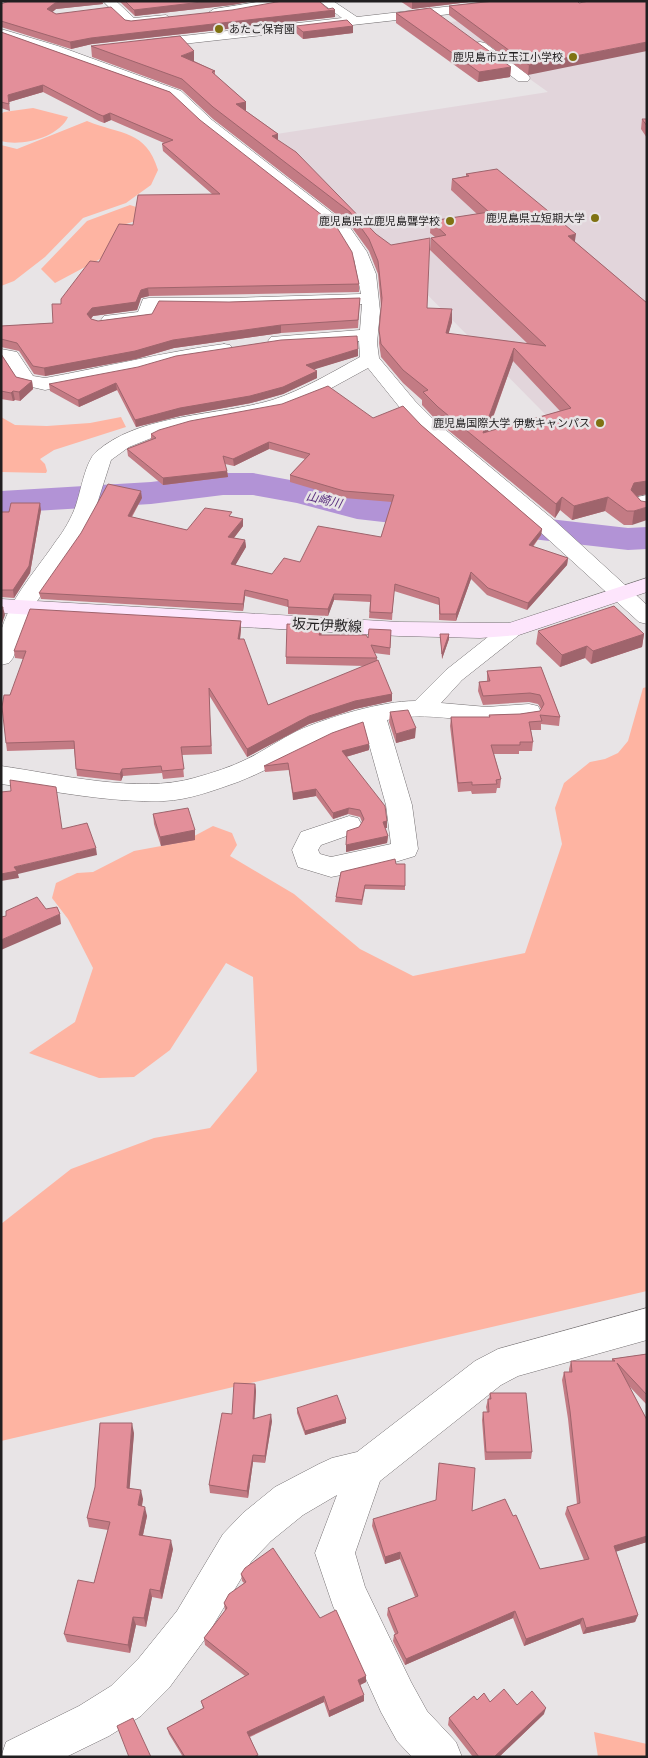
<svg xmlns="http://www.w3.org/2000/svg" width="648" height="1758" font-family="Rubik,'Noto Sans JP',sans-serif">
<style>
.built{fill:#e2d5db}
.green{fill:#feb4a2}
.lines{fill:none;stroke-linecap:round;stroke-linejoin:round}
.river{fill:#b293d6;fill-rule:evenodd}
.street-casing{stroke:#757173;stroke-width:1}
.secondary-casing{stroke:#757173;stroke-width:1}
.street{fill:#fff;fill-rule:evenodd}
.secondary{fill:#fde5fc;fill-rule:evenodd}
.wall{fill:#c37b84;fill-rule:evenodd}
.shaded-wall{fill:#9f646c}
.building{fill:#e38f9a;stroke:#9f646c;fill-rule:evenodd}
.poi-dot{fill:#7f7212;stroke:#e8e4e6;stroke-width:2}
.labels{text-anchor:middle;stroke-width:5;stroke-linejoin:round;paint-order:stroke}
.far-poi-label{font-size:11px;fill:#211f20;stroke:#e8e4e6;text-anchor:end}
.far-water-label{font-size:12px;font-style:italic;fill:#582e7e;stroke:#e8e4e6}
.street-label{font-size:14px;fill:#211f20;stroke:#e8e4e6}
</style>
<rect width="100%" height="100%" fill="#e8e4e6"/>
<path class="built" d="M617 1 647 3V468L606 476 270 135 548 92 450 22Z"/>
<path class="green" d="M33 108 68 117C59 137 22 147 1 141V114L4 112Z
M87 121C121 135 146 130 158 170L151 185 126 203 83 218 45 257 14 281 1 286V145L17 149Z
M130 205 158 214 126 224 102 258 55 283 41 269 87 221Z
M1 417 15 425 47 426 90 423 121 417 126 427 54 450 40 459 45 464 47 471 46 473 1 472Z
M647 687V1291L1 1441V1224L71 1169 154 1138 210 1128 257 1071 253 977 226 963 170 1050 134 1077 99 1078 29 1053 75 1022 93 968 68 919 52 898 56 883 77 873 93 872 134 851 183 842 213 826 232 833 237 845 230 856 294 894 360 949 413 976 525 953 562 844 555 808 564 783 590 762 605 759 618 753 628 741 643 688Z
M594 1732 647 1744V1757H598Z"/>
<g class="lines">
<path class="river" d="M223 473H253L301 482 358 497 628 528 647 527V549L628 550 357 519 297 503 253 495H223L151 504 1 513V491L151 482Z"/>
<g class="street-casing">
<path id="street" d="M103 1H116L134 18 166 15 172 19 166 23 127 25Z
M263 1H292L286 5 214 17 208 13 214 9Z
M319 1H333L357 17 496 1H537L531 5 147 48 141 44 147 40 342 18Z
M1 29 58 46 181 91 212 120 349 226 367 252 376 274 380 311 377 343 379 358 415 401 436 422 554 520 647 605V624L639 622 538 530 422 430 401 409 368 368 315 397 282 409 190 426 159 435 129 447 111 460 96 507 80 539 33 607 13 658 9 663 1 665C1 654 0 638 2 628 12 596 38 568 56 541 64 531 72 517 76 505 81 491 85 462 96 452 140 413 219 416 272 400 303 390 332 372 360 357L359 341 277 346 271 345 268 341 271 337 360 330 362 304 229 308 159 307 157 308 152 320 110 325 104 324 101 320 104 316 138 312 143 299 149 298H229L361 294 354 259 337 232 202 126 171 97 48 52 1 37Z
M480 42 485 43 528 75 530 78 528 81H518L475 49 474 46 475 43Z
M224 344 230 345 233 349 230 353 175 361 138 372 45 390 19 384 4 360H1V349L17 352 33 376 45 378C105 367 164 352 224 344Z
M647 495V515L640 513 630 502 633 498Z
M511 623 519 625 523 630 519 635 462 680 441 703 487 707 529 704 538 706 541 712 538 718C488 731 436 708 387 720L412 805 418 849 415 856 372 869 331 877 298 867 292 850 301 832 349 816 358 818 362 825 358 832 321 845 318 850 320 854 331 857 391 844 386 805 364 726C318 738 282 765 238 782 215 790 189 800 164 801 110 803 55 791 1 784V766C57 774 139 794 194 778 212 773 231 767 247 759 264 751 280 739 297 731 328 717 382 701 415 701L446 670 503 625Z
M647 1308V1340L518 1376 501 1385 380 1481 355 1553 365 1587 411 1682 427 1711 456 1742 462 1757H412L397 1741 381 1712 333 1606 315 1553 337 1495 303 1515 271 1541 251 1562 205 1639 169 1688 141 1716 109 1736 66 1757H1L6 1742 79 1706 111 1686 139 1658 177 1611 223 1534 243 1513 275 1487 319 1464 332 1458 357 1452 475 1361 498 1349Z"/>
</g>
<g class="secondary-casing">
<path id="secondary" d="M647 578V592L519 635 480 638 399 636 1 613V599L399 622 509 623Z"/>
</g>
<use href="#street" class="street"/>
<use href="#secondary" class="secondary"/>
</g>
<path class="wall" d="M9 1H102L103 4 56 9 52 12 56 14 125 20 131 21 328 9 335 10V17L92 44 71 49 1 27V4Z
M119 1H253L232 5 135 16Z
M400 1H477L412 9Z
M577 1 528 75 449 15V6Z
M396 13 511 67 510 77 478 82 396 23Z
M296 26H353V33L303 39 296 33Z
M1 32 170 92 359 284V292L149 296 141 298 137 310 93 316 91 319 98 321 152 314 229 302 360 298 358 328 281 333 174 348 136 359 45 376 34 374 19 351 1 347V326L53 323 61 304 133 225 212 194 163 151 162 144 164 143 111 120 104 123 99 121 43 92 9 102 10 111 1 108Z
M91 46 194 61 215 71V75L246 102V111L278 134V140L376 234 427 308 452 322 448 334 528 344 430 250 431 238 435 237 430 233 431 221 477 214 451 190 452 179 466 176V174L575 242 647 303V494L637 496 641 501 632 525H624L605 511 572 520 560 510 555 518 437 421 422 405V400L403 383 381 357 379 343 381 307 378 274 369 251 350 225 213 119 182 90 92 57ZM513 361 560 411 488 432Z
M642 119H647V138L641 129Z
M358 349V356L314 369 317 378 283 394 251 403 180 416 136 427 117 390 79 407 50 391 49 384Z
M1 354 16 377 32 381 33 389 20 401 15 400 13 401 1 399Z
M373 418 421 425 542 529 541 535 533 547 568 558 567 565 527 610 487 595 471 579 456 621 439 620V605L394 591 392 620 369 618 370 602 334 600 328 616 288 614V607L245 596 243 611 41 599 39 593 142 498 132 517 187 530 232 517 243 526 234 538 245 540 246 547 235 565 272 574 300 562 381 537 392 502 344 498 290 482V475L305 459 269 449 234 466 225 464 227 471 228 477 163 485 128 456 127 449 151 439V434Z
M41 510 30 573 14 598 1 597V512Z
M241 621V629L240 639 268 705 365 666 286 664V657L322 633 321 635 368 638 391 630 390 655 374 653 377 658V661L392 694V701L355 709 309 724 247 757 209 695 212 754 182 755 184 777 163 779 162 773 123 776 121 781 77 776 74 749 7 751 6 743 23 659 15 658 14 651Z
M538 631 644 634 642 647 591 664 585 658 560 667 536 644Z
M440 634H449V639L442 659Z
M541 667 560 717 559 726 541 724V730H531L533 742 532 751H519V754H494L501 779 500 788H497L496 793 472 794 471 791 458 792 450 726 451 717H489V715L520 714 540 711 541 709 538 704 529 702 483 705 478 691 479 682 487 681V671Z
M390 712 415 738 396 743 389 722Z
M369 744V750L346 757 387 821V828H385L388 836 387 843 346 852 362 822 360 817 348 814 333 819 316 796 293 800 289 770 265 772 264 766Z
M153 814 195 830V840L161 846 154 824Z
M341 872 405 886V890L365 889 362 905 335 902Z
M647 1354V1405L629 1386 647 1420V1542L616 1551 638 1615 635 1622 583 1634 580 1624 524 1646 513 1618 405 1665 393 1641 394 1635 395 1634 387 1615 388 1608 415 1597 400 1559 385 1564 372 1526 373 1519 472 1511 513 1516 540 1569 584 1560 565 1514 567 1507 577 1504 568 1419 562 1380 564 1372H569V1369L571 1361H612V1359Z
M255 1384 256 1391 254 1419 272 1421 265 1463 253 1462 248 1498 210 1493 209 1485 232 1414Z
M490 1393 532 1452 531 1459 485 1460 482 1420 483 1412H487L486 1407 488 1399H489Z
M297 1408 346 1419V1423L305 1435 297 1413Z
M134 1433 129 1488 143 1499 142 1506 147 1516 143 1535 173 1549 162 1599 152 1597 146 1627 136 1625 130 1653 67 1642 64 1634 94 1583 108 1530 89 1527 87 1518Z
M241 1574 320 1618 366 1676V1682L360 1685 364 1701 329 1717 324 1702 250 1737 258 1757H183L169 1734 167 1728 203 1708 201 1701 245 1676 205 1645 204 1638 225 1611 224 1603 244 1583 242 1581Z
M477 1700 517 1705 544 1714 499 1757H473L448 1725 449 1718Z"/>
<path class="shaded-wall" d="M68 1H102L103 4 56 9 48 16 47 9 55 3Z
M210 1H253L232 5 135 16 134 10Z
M412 1H477L412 9Z
M335 10V17L92 44 71 49 70 42 91 38Z
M353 26V33L303 39V32Z
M647 42V51L528 75 529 65Z
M194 51V61L181 66V56Z
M511 67 510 77 478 82 479 72Z
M43 85V92L9 102 10 111 8 95Z
M246 102V114L236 104Z
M110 113 111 120 104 123 103 116Z
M278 134V146L272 136Z
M576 234 574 247 568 236Z
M148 288 149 296 141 298 137 310 93 316 88 322 87 314 92 308Z
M452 309V322L445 346 446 333Z
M281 325V333L174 348 136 359 45 376 44 368 173 340Z
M514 348 513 361 483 444V433Z
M358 349V356L306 372V365Z
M317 371V378L283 394 251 403 180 416 136 427 135 420Z
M32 381 33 389 20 401 19 392Z
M116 383 117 390 79 407 78 400Z
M13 391 15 400 13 401 11 393Z
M269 442V449L234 466 233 459Z
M227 471 228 477 163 485V478Z
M647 481V494L632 497 631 490 634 483Z
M141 491 142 498 128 522V516Z
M562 497 560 510 555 518 556 504Z
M608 497 605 511 572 520 574 506Z
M40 503 41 510 30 573 14 598 13 590Z
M647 507V520L632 525 634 511Z
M243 519V526L229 544 228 537Z
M542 529 541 535 528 552 529 545Z
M245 540 246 547 232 571 231 564Z
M568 558 567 565 527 610 528 603Z
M471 572V579L456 621V614Z
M245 590V596L243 611V604Z
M334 594V600L328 616V609Z
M3 607 5 615 1 626V614Z
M241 621V629L239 647 238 639Z
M322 626V633L319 642V635Z
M449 634V639L442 659V654Z
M644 634 642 647 591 664 593 651Z
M587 646 585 658 560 667 562 655Z
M392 694V701L355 709 309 724 247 757V749L309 716 355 701Z
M416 728 415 738 396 743V734Z
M369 744V750L342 758V751Z
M122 769 123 776 121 781 120 774Z
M316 789V796L293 800V793Z
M349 808 348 814 333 819V813Z
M387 821V828H383V822Z
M195 830V840L161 846 160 837Z
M388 836 387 843 346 852V845Z
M96 848 97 855 18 874 19 878 1 881V874L14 867Z
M60 914 61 924 1 950V940Z
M255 1384 256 1391 254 1427 253 1419Z
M271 1414 272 1421 265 1463V1456Z
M346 1419V1423L305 1435V1431Z
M132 1423 134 1433 129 1497 127 1488Z
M253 1455V1462L248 1498 247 1491Z
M141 1490 143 1499 140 1515 138 1505Z
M145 1507 147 1516 141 1544 139 1535Z
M647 1536V1542L612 1553 614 1546Z
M171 1540 173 1549 162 1599 160 1591Z
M400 1552V1559L385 1564V1557Z
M150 1589 152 1597 146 1627 144 1618Z
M515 1611 513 1618 405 1665 406 1659Z
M638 1615 635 1622 583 1634 586 1628Z
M133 1617 136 1625 130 1653 128 1645Z
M583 1618 580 1624 524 1646 526 1639Z
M366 1676V1682L358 1686V1680Z
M364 1695V1701L329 1717V1711Z
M324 1696V1702L248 1737 247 1732Z
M546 1708 544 1714 499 1757H494Z"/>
<path class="building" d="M9 1H68L55 3 47 9 56 14 111 7 125 20 131 21 232 10 282 1H319L328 9 333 8 335 10 91 38 70 42 1 21V4Z
M125 1H210L134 10Z
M494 1H577L579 3 589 1H647V42L529 65 449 6Z
M430 8 511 67 479 72 396 13Z
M347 20 353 26 303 32 296 26Z
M1 32 170 92 200 120 336 226 352 252 359 284 148 288 141 290 136 302 92 308 87 314 91 319 98 321 152 314 159 301 229 302 360 298 358 320 281 325 173 340 135 351 44 368 33 366 17 343 1 339V326L53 323 52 304H61V299L90 261 99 262 119 224 133 225 138 195 220 194 162 144 173 140 110 113 103 116 98 114 43 85 8 95 9 104 1 102Z
M180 36 194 51 181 56 215 71 212 72 246 102 236 104 278 134 272 136 296 152 376 234 391 245 430 238 427 308 452 309 446 333 546 346 431 238 446 235 431 221 489 212 452 179 469 176 466 174 497 169 576 234 568 236 647 303V481L634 483 631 490 641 501 647 502V507L634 511H627L608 497 574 506 562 497 556 504 438 407 423 392 428 390 403 370 381 344 379 330 382 298 378 261 369 239 350 212 213 107 182 79 91 46ZM514 348 571 408 483 433Z
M642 119H647V126Z
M357 336 358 349 306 365 317 371 283 387 250 396 180 408 135 420 116 383 78 400 49 384 138 367 176 356 281 340Z
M1 354 16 377 32 381 19 392 13 391 11 393 1 391Z
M328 386 373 418 403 406 421 425 542 529 529 545 568 558 528 603 488 588 471 572 456 614H440L439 598 395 584 392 613 370 612 371 595 334 594 328 609 288 607V600L245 590 243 604 39 593 81 533 108 484 141 491 128 516 187 530 205 508 232 512 229 516 243 519 228 537 245 540 231 564 272 574 284 558 300 562 318 526 381 537 394 495 344 491 290 475 310 454 269 442 233 459 223 456 227 471 163 478 127 449 156 438 151 434 159 430 190 421 282 404Z
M11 503H40L29 566 13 590H1V512H9Z
M614 606 644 634 593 651 587 646 562 655 538 631Z
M1 607H3L1 614Z
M30 609 241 621 238 639H244L268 705 378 660 392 694 355 701 309 716 247 749 209 688 211 746 181 747 184 769 162 771 161 766 122 769 120 774 76 769 74 741 6 743 2 707 4 695H10L26 651H14Z
M287 624 322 626 319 635H366L368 638 369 629 391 630 390 648 371 645 377 658 286 657Z
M440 634H449L442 654Z
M541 667 560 717 540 715 542 721 529 722 533 742H520V745H491L501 779 496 780 497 784 472 785V782L458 783 451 717H490L489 715 520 714 540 711 544 704 540 695 530 693 483 696 479 682 490 681 487 671Z
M408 710 416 728 396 734 390 712Z
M363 722 369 744 342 751 385 806 387 821 383 822 388 836 346 845 347 831 359 827 364 819 360 810 349 808 333 813 316 789 293 793 288 763 264 766 332 733Z
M10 780 56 787 62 829 87 823 96 848 14 867 17 871 1 874V792L11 791Z
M188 808 195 830 160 837 153 814Z
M395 859 396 864H405V886L365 885 362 900 336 897 341 872Z
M37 897 46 909 57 907 60 914 1 940V917L6 916V911Z
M647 1354V1395L617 1363 647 1420V1536L614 1546 638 1615 586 1628 583 1618 526 1639 515 1611 406 1659 394 1635 398 1633 388 1608 418 1596 400 1552 385 1557 373 1519 436 1500 439 1463 475 1468 472 1511 505 1499 513 1516 516 1515 540 1569 589 1559 567 1507 580 1503 570 1411 564 1372H572L571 1361H615L612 1359Z
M234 1383 255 1384 253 1419 271 1414 265 1456 253 1455 247 1491 209 1485 222 1413 232 1414Z
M490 1393H526L532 1452H486L483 1412H489L488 1399H491Z
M337 1395 346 1419 305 1431 297 1408Z
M100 1423H132L127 1488 141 1490 138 1505 145 1507 139 1535 171 1540 160 1591 150 1589 144 1618 133 1617 128 1645 64 1634 78 1580 94 1583 110 1522 87 1518 95 1487Z
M273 1548 320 1618 336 1610 366 1676 358 1680 364 1695 329 1711 324 1696 247 1732 258 1755 254 1757H185L167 1728 204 1708 201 1701 249 1674 204 1638 227 1608 224 1603 229 1594 246 1582 241 1574 245 1568Z
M504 1689 517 1705 532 1691 546 1708 494 1757H479L449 1718 474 1696 477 1700 484 1693 490 1702Z
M133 1718 151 1757H129L117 1726Z"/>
<g class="poi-dot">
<circle cx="219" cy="29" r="5"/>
<circle cx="573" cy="57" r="5"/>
<circle cx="595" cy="218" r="5"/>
<circle cx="450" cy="221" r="5"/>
<circle cx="600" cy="423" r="5"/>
</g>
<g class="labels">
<g class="far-poi-label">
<text x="229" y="33" text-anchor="start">あたご保育園</text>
<text x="563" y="61">鹿児島市立玉江小学校</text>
<text x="585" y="222">鹿児島県立短期大学</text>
<text x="440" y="225">鹿児島県立鹿児島聾学校</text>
<text x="590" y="427">鹿児島国際大学 伊敷キャンパス</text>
</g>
<g class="far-water-label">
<text transform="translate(324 500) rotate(13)" y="4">山崎川</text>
</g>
<g class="street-label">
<text transform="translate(327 625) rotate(3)" y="5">坂元伊敷線</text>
</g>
</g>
<rect width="648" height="1758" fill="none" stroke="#211f20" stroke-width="5"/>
</svg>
